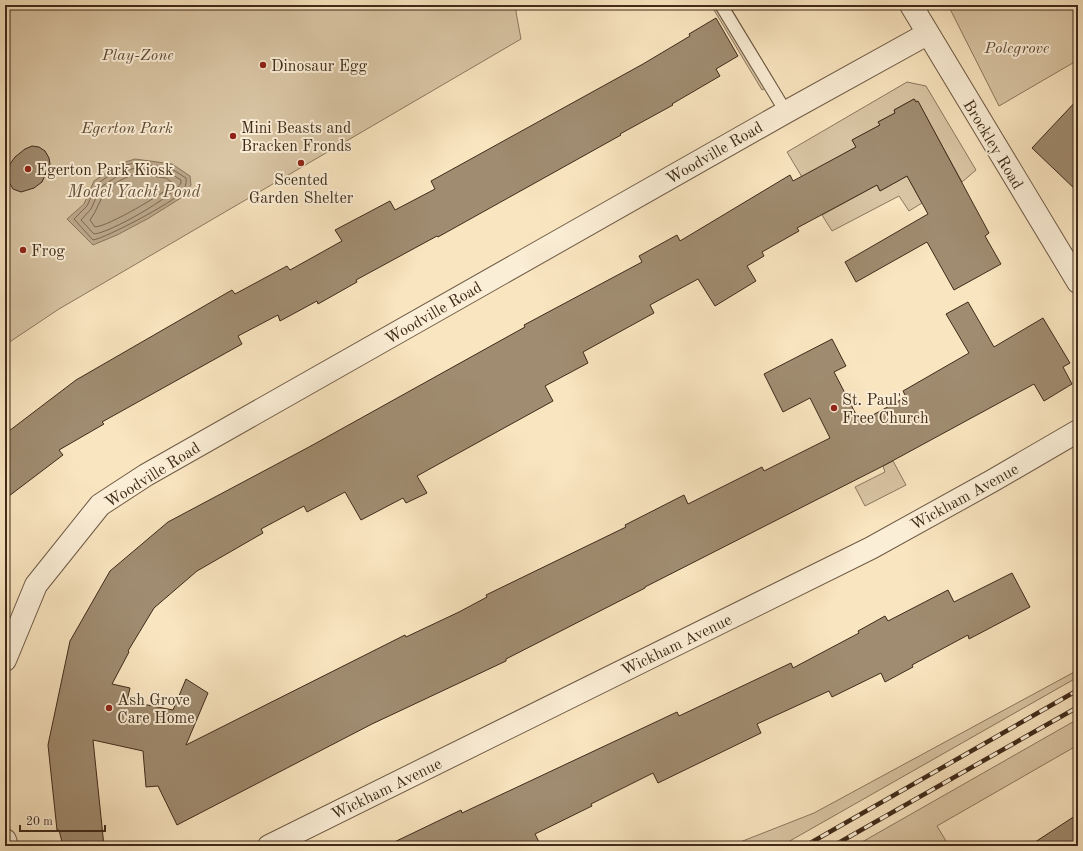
<svg xmlns="http://www.w3.org/2000/svg" width="1083" height="851" font-family="'Old Standard TT',serif">
<style>
.green{fill:#d9c5a4;stroke:#8c785f}
.water{fill:#baa688;stroke:#89755c}
.lines{fill:none;stroke-linecap:round;stroke-linejoin:round}
.shore{stroke:#7c6851;stroke-width:1}
.building{fill:#a08c70;stroke:#3f2b1a}
.service-casing{stroke:#6e5a44;stroke-width:14}
.minor-casing{stroke:#6e5a44;stroke-width:24}
.tertiary-casing{stroke:#6e5a44;stroke-width:24}
.service{stroke:#fbeed6;stroke-width:12}
.minor{stroke:#fbeed6;stroke-width:22}
.tertiary{stroke:#fbeed6;stroke-width:22}
.rail-casing{stroke:#3f2b1a;stroke-width:4.5}
.rail{stroke:#fbeed6;stroke-width:3;stroke-dasharray:9;stroke-linecap:butt}
.poi-dot{fill:#8f2418;stroke:#fbeed6;stroke-width:1.5}
.labels{text-anchor:middle;stroke-width:4;stroke-linejoin:round;paint-order:stroke}
.park-label{font-size:16px;font-style:italic;fill:#5e4a36;stroke:#fbeed6}
.poi-label{font-size:16px;fill:#3f2b1a;stroke:#fbeed6;text-anchor:start}
.street-label{font-size:16px;fill:#3f2b1a;stroke:#fbeed6}
.water-label{font-size:17px;font-style:italic;fill:#64503b;stroke:#fbeed6}
</style>
<rect width="100%" height="100%" fill="#f9e5c0"/>
<filter id="stains"><feTurbulence type="fractalNoise" baseFrequency=".005" numOctaves="4"/><feColorMatrix values="0 0 0 0 .2 0 0 0 0 .09 0 0 0 0 .02 0 0 0 .5 -.17"/></filter>
<radialGradient id="worn" r=".72"><stop offset=".6" stop-color="#630" stop-opacity="0"/><stop offset="1" stop-color="#630" stop-opacity=".3"/></radialGradient>
<path class="green" d="M5 5H517L516 12 521 39 59 309 5 345Z
M711 5H729L776 83 762 90Z
M948 5H1078V60L999 106Z
M907 82 926 86 976 170 962 182 918 102 914 99 894 110 895 113 878 122 880 125 852 140 856 147 802 177 787 152Z
M907 176 922 203 909 211 899 196 832 231 822 215 877 185 880 191Z
M893 461 906 485 865 506 855 487 885 472 883 466Z
M1078 670V677L781 846H730L814 813Z
M1078 719V745L937 826 949 846H855Z"/>
<path class="water" d="M135 159 172 164 190 176 191 185 184 196 149 218 117 235 93 245 67 219 84 204 94 181 122 163Z"/>
<g class="lines">
<path class="shore" d="M135 163 170 168 186 178C187 183 185 187 182 192 174 202 106 238 93 240L74 219 87 206 97 184 123 166Z
M136 168 168 172 181 180V183C174 196 110 233 94 234L81 220 91 209 101 187 125 171Z
M136 174 166 178 174 184C163 194 109 226 95 227L90 220C97 211 99 200 106 192 112 183 126 177 136 174Z"/>
</g>
<path class="building" d="M716 18 738 56 716 69 720 76 672 104 673 105 620 134 621 135 438 237 437 236 356 280 357 282 318 304 317 301 280 321 278 315 238 336 242 344 102 422 104 424 59 450 63 455 5 499V434L76 380 232 290 235 294 287 266 290 270 342 241 335 230 390 201 395 210 435 189 431 181 643 64 690 36 689 34Z
M914 99 916 102 918 101 989 233 985 236 1001 264 954 290 927 242 856 282 845 262 928 214 907 176 880 191 877 185 797 228 799 231 762 252 764 256 747 266 756 281 715 306 698 279 650 305 654 313 583 352 588 363 545 386 553 401 417 476 427 493 406 503 403 498 361 520 345 492 307 512 304 506 261 529 263 533 197 571 154 608 128 651 129 652 112 684 130 688 127 701 173 710 186 679 208 693 186 745 405 635 406 637 459 612 487 597 486 595 626 527 625 525 684 495 688 504 762 467 764 471 830 438 810 398 783 412 764 374 832 339 846 366 834 372 860 422 906 397 903 391 969 353 946 314 968 302 994 347 1043 318 1070 363 1063 367 1072 384 1044 401 1034 384 883 466 645 587V588L506 659V661L372 724 177 825 158 786 146 787 143 751 93 740 104 846H63L59 830H57L48 745 70 641 110 571 168 522 309 447 525 327 524 325 642 262 639 256 677 235 680 241 790 175 793 181 856 147 852 140 880 125 878 122 895 113 894 110Z
M1078 99V192L1032 148Z
M32 146 39 147 45 151 49 158 50 164 42 182 34 188 21 192 13 189 9 182 8 173 10 164 15 157 25 149Z
M1012 573 1030 607 969 639 968 635 912 665 913 667 885 682 881 673 832 697 829 691 757 724 761 733 658 783 653 773 591 804 592 806 535 834 541 846H386L461 810 462 813 677 712 679 716 791 663 793 668 859 633 858 631 885 616 888 621 948 590 954 602Z
M1078 814V846H1029Z"/>
<g class="lines">
<g class="service-casing">
<path id="service" d="M721 5 786 112"/>
</g>
<g class="minor-casing">
<path id="minor" d="M911 5 1078 282
M5 660 36 585 100 505 146 475 786 112 927 34
M5 840 7 846"/>
</g>
<g class="tertiary-casing">
<path id="tertiary" d="M269 846 871 548 992 481 1078 431"/>
</g>
<use href="#service" class="service"/>
<use href="#minor" class="minor"/>
<use href="#tertiary" class="tertiary"/>
<g class="rail-casing">
<path id="rail" d="M805 846 1078 690
M833 846 1078 707"/>
</g>
<use href="#rail" class="rail"/>
</g>
<g class="poi-dot">
<circle cx="263" cy="65" r="4"/>
<circle cx="233" cy="136" r="4"/>
<circle cx="301" cy="163" r="4"/>
<circle cx="28" cy="169" r="4"/>
<circle cx="23" cy="250" r="4"/>
<circle cx="834" cy="408" r="4"/>
<circle cx="109" cy="708" r="4"/>
</g>
<g class="labels">
<g class="park-label">
<text x="1017" y="53">Polegrove</text>
<text x="138" y="60">Play-Zone</text>
<text x="127" y="133">Egerton Park</text>
</g>
<g class="poi-label">
<text x="271" y="71">Dinosaur Egg</text>
<text x="241" y="133">Mini Beasts and<tspan x="241" dy="18">Bracken Fronds</tspan></text>
<text x="36" y="175">Egerton Park Kiosk</text>
<text x="301" y="185" text-anchor="middle">Scented<tspan x="301" dy="18">Garden Shelter</tspan></text>
<text x="31" y="256">Frog</text>
<text x="842" y="405">St. Paul's<tspan x="842" dy="18">Free Church</tspan></text>
<text x="117" y="705">Ash Grove<tspan x="117" dy="18">Care Home</tspan></text>
</g>
<g class="street-label">
<text transform="translate(994 144) rotate(59)" y="6">Brockley Road</text>
<text transform="translate(714 152) rotate(-30)" y="6">Woodville Road</text>
<text transform="translate(433 312) rotate(-30)" y="6">Woodville Road</text>
<text transform="translate(152 474) rotate(-32)" y="6">Woodville Road</text>
<text transform="translate(964 496) rotate(-29)" y="6">Wickham Avenue</text>
<text transform="translate(676 644) rotate(-26)" y="6">Wickham Avenue</text>
<text transform="translate(386 788) rotate(-26)" y="6">Wickham Avenue</text>
</g>
<g class="water-label">
<text x="134" y="197">Model Yacht Pond</text>
</g>
</g>
<rect width="1083" height="851" fill="none" stroke="#f9e5c0" stroke-width="20"/>
<rect x="6" y="6" width="1071" height="839" fill="none" stroke="#3f2b1a" stroke-width="2"/>
<rect x="10" y="10" width="1063" height="831" fill="none" stroke="#3f2b1a"/>
<path d="M20 825v6h85v-6" fill="none" stroke="#3f2b1a" stroke-width="2"/>
<text x="26" y="825" font-size="12" fill="#3f2b1a" stroke="#fbeed6" stroke-width="3" paint-order="stroke">20 m</text>
<rect width="100%" height="100%" filter="url(#stains)"/>
<rect width="100%" height="100%" fill="url(#worn)"/>
</svg>
